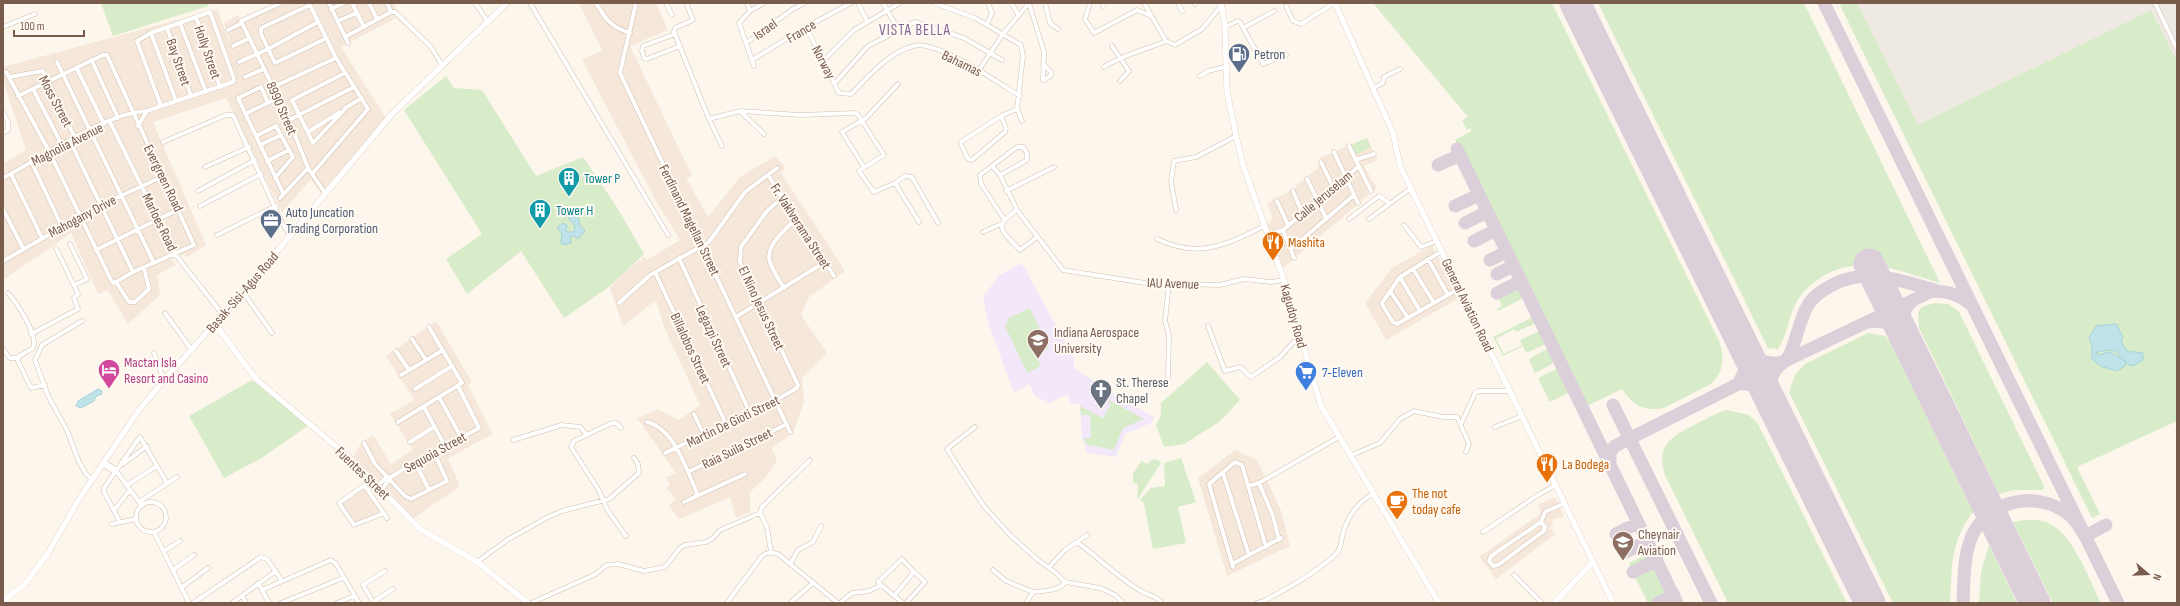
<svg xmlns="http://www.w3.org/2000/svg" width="2180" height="606" font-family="'Sofia Sans Condensed',sans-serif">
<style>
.residential{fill:#f5e8da}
.industrial{fill:#efe9e4}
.education{fill:#f3e8fa}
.green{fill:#d8ecc9}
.water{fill:#bfe3e8;stroke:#a5d3da}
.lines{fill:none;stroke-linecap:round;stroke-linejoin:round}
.taxiway{stroke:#dbcfda;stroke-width:13}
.runway{stroke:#dbcfda;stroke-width:31}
.street-casing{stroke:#d1beb0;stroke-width:5}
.secondary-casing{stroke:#d6c0b0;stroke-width:6}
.street{stroke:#fff;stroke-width:4}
.secondary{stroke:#fff;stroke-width:5.5}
.labels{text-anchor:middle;stroke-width:4;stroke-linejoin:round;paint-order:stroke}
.street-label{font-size:14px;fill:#7a5c4d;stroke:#fffaf3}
.service-label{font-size:14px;fill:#4e5e75;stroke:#fffaf3;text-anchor:start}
.culture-label{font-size:14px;fill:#0d838f;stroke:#fffaf3;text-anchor:start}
.food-label{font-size:14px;fill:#c56008;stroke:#fffaf3;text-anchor:start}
.education-label{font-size:14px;fill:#785e54;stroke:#fffaf3;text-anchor:start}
.hotel-label{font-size:14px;fill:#b23c85;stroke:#fffaf3;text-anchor:start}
.shop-label{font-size:14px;fill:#366cbe;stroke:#fffaf3;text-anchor:start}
.worship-label{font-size:14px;fill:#5b616d;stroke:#fffaf3;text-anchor:start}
.neighbourhood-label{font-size:15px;letter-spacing:1px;fill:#846695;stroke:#fffaf3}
</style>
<rect width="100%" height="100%" fill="#fdf6ec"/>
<path class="residential" d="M277 3H394L398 13 432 44 441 60 437 63 429 48 396 18 341 47 386 118 321 193 311 179 282 212 226 98 153 122 206 245 187 257 184 254 171 259 176 265 157 275 160 295 128 324 108 290 98 294 71 233 3 280V164L26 150 3 80V67L217 9 234 54 224 23 238 15 240 20Z
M579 3H656L668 30 630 46 692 176 686 178 708 217 740 177 775 156 786 168 781 173 845 271 809 297 801 315 827 353 802 378 804 402 793 433 772 448 777 460 766 477 750 492V512L736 518 730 497 679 519 669 506 676 499 666 488 670 485 666 477 676 473 637 418 658 409 679 420 700 405 664 327 656 300 623 326 610 288 623 274 610 286 564 318 583 157 616 206 644 254 628 269 645 257 647 260 680 240 655 199 582 60 602 50Z
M1367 138 1378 160 1364 166 1377 188 1283 268 1266 225 1273 218 1267 203 1296 188V186L1318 168 1321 157Z
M1432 245 1459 298 1386 340 1365 303 1391 269Z
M436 321 472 382 468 385 493 434 448 458 460 486 413 519 352 458 362 442 373 435 391 464 413 450 390 414 414 400 386 356Z
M1336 436 1338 440 1267 481 1282 513 1290 546 1227 576 1198 478 1235 450 1257 460 1265 477Z
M365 486 382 513 356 524 340 503Z
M1555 497 1564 516 1552 520 1553 525 1550 527 1555 534 1496 579 1479 557 1540 514 1541 511 1538 505Z"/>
<path class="industrial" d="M1857 3H2177V60L2151 10 1918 125Z"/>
<path class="education" d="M1022 263 1074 359V368L1110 392 1154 417 1151 423 1125 434 1116 457 1087 453 1082 436 1080 406 1078 403 1072 405 1067 394 1050 403 1035 396 1029 384 1014 393 989 325 983 297 999 275Z"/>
<path class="green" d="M101 3H210L208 6 113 36Z
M1373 3H1552L1719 341C1725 357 1724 372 1711 384L1664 408C1644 412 1633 405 1622 389L1585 407 1455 140 1471 131 1470 128 1467 130 1462 120 1468 117Z
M1598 3H1804L1940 283C1899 271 1864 253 1823 276 1813 283 1804 290 1797 301 1789 316 1787 335 1778 349L1768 348Z
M1839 3H1857L1918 125 2151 10 2177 60V421L2077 467 2100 514 2092 518Z
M446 76 454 88 482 90 536 176 583 157 616 206 644 254 610 286 564 318 521 251 467 294 446 259 482 234 404 110Z
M1367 138 1371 147 1355 155 1350 145Z
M1517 285 1524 298 1498 311 1497 309 1502 306 1497 295Z
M1934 303 1948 304 1959 312 2044 486 2043 490H2014L1999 494 1919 328 1918 312 1922 307Z
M1030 308 1049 348 1036 355 1041 366 1027 373 1005 326 1009 318Z
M1533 317 1536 323 1516 332 1514 329 1496 339 1504 354 1522 345 1520 340 1539 331 1546 344 1526 353 1523 346 1503 356 1493 337Z
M1868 333 1885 336 1890 342 1973 512C1950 541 1952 568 1950 603H1893L1789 392 1795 375 1805 364Z
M1545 350 1550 351 1554 360 1552 364 1535 373 1529 359Z
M1207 362 1240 400 1219 422 1184 444 1164 447 1156 425 1161 415V403Z
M1558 368 1570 392 1550 402 1538 378Z
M252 380 309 425 260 459 224 478 189 416Z
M1109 400 1144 419 1123 428 1114 450 1088 445 1083 439 1091 438 1090 415H1081L1080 406 1103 418 1111 404 1108 402Z
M1727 410 1749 415 1758 424 1847 603H1728L1665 475C1656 444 1671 437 1696 424 1706 419 1716 413 1727 410Z
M1181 458 1196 502 1178 507 1186 543 1153 549 1144 503 1140 500 1151 488 1165 486 1164 463Z
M1152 460H1158L1161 463 1137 500 1138 484 1133 483V474L1141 461 1147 464Z
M2024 520C2030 520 2037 519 2043 521 2072 529 2088 578 2101 603H2053L2013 522Z
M1989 545 2017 603H1979L1981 572Z
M1646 548 1652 560 1632 570 1629 563 1643 556 1641 551Z
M1655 564 1669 593 1654 603H1648L1634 575Z"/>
<path class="water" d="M573 215 578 217 580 225 585 231 578 239 574 236 570 237 571 243 564 245 561 243 562 234 557 228 563 223 568 226 566 228V232H574L575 226 568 218Z
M2116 324 2123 337 2121 341C2128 356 2129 350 2143 353V360L2133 366C2115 362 2127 343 2095 353L2099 355 2109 352 2116 355 2126 362 2125 366 2117 371 2100 366 2092 359V345L2089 338 2096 326Z
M98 389 102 391V394L96 396 94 401 81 408 76 406 78 401Z"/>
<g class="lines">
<path class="taxiway" d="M1824 3 2118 603
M1457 149 1677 603
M1438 165 1460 155
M1455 206 1479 195
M1465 223 1487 212
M1474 241 1496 230
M1490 260 1506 252
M1497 274 1513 266
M1497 293 1521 281
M1869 322C1883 319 1895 324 1904 335
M1904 335C1900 322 1903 309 1913 300
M1747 352C1757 361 1769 365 1783 362L1932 291C1947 291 1960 294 1971 305
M1738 384 1746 369 1747 352
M1771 401C1767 389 1770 376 1778 367 1782 363 1787 360 1789 356 1797 340 1799 320 1808 305 1814 295 1825 289 1834 284 1870 267 1899 281 1935 290
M1613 405 1711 603
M1610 463V452L1615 446 1738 384C1753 382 1762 389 1771 401
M1616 534 1638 523
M1626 552 1647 541
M1633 572 1657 560
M1658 603 1674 595
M1963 603C1964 581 1963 550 1975 530 1993 500 2034 492 2064 511 2073 516 2080 527 2085 536L2106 525"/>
<path class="runway" d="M1575 3 1870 603
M1869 264 2035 603"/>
<g class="street-casing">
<path id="street" d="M281 3 241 21 289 120 308 168 325 193
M309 3 336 58 368 109 312 174
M329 3 348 43
M352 3 364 27
M369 3 377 19
M387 3 391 12H395L431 47 442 65
M475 3 488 22
M530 3 668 235
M596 3C606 20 611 27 630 33
M636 3 620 73 790 432
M666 3 672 15
M686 3 693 20 675 28 674 32 709 119 722 146
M747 3 750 11
M858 3 867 21
M883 3 898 29
M934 3 975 18 1021 45 1023 56 1017 109 1022 121
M1011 3 1018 14
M1029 3 1044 52 1043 80H1045L1051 75V72L1043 64
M1045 3 1050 23 1058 29
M1090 3 1085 19 1094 33 1137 10 1151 16
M1144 3 1166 41 1175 45 1202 29 1222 5
M1178 3 1182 11
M1194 3 1195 4
M2155 3 2177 49
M310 5 261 28V34L275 63 327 38
M1103 6 1104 3
M1286 6 1293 21 1301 24 1334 3
M331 9 344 3
M196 17 220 87
M338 21 356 13
M180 23 206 92
M987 24 992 13 988 3
M3 27 35 14
M806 27 839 93 851 94C869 76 888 53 913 46 936 39 999 83 1020 96
M1225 27 1238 21 1240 22 1263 64 1286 55
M167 28 191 96
M1243 28 1274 11
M228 30 242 23
M151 33 176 101
M675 34 643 46 642 51 644 58 647 59 680 46
M345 37 391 12
M746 43 793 9 805 3
M233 46 250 38
M1112 46 1129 71 1120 81
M752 60 806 27 851 3
M824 60 854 30 900 3
M92 61 118 118
M57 62 154 263
M239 62 268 49 318 22
M754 66 739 23 750 11 764 3
M1104 67C1123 55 1145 50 1166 41
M77 69 104 124
M979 70 1003 34 1029 3
M6 72 49 151 111 280 113 283 116 282
M345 73 292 100 313 143 346 108
M1200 76 1208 71 1225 67
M9 77 43 71 75 138
M245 77 264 69
M835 83 868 46 915 22 964 38 1002 60
M273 87 336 58
M1373 88 1383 83 1384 77 1400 69
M33 89 62 145
M18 96 103 55H107L194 245 133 272 116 282
M268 103 261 87 238 98 283 193
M345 108 362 98
M740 111 764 134
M3 112 8 122V130L3 133
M245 114 278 98
M1001 116 1006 128 1005 132 972 160 968 159 961 144V142L1001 116 1017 109
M709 119 740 111 800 115 855 113 858 115 884 155 859 171 874 192 895 183 919 222
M289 120 354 87
M110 122 175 254 223 315
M138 126 147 111
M308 132 340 112
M256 136 276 126 293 157 275 178
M70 141 133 272
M163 142 226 115H233L282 223 290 235
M260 145 281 135
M1349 146 1371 191
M1334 152 1358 203
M1355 160 1374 154
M31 161 62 227
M267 161 289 150
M1321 162 1333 187
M992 166 1000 175 1017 210 1063 270 1145 283 1169 284 1220 285 1244 279 1271 282 1284 280
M205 167 249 147
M864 167 842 132 866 118 898 84
M11 174 42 238
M768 175 834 276
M1000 175 1027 160V153L1023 147H1017L980 175 981 184 1004 219
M3 178C42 158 104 113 147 111L233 82 234 79 210 12 151 33 137 41 161 106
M1307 179 1326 218
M895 183 905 176 912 177 938 223
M198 191 255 160
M1006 191 1054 167
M1293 191 1302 213
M280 198 308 168
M1277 201 1288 225
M200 206 261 174
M3 209 23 248
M1017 210C991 228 1003 231 1020 250L1037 237
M1176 210 1171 181 1174 161 1196 157 1236 136
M1349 219 1379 196 1389 203
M1369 219 1411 188
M1404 225 1421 247 1437 241
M1283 230 1294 258
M983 232 1001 224
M217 235 276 206
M1268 235 1283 230 1358 167
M1157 239C1199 259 1226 245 1264 226
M70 244 87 279 74 285
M1291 249 1354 195
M96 250 179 209
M1442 251 1400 277 1382 303 1383 306 1393 322 1397 324 1460 288
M679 258 750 413
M1428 259 1448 295
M3 261 101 205 164 176
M1413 269 1434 303
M655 272 726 424
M1400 277 1420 311
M116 282 129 302H135L149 289 144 267
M784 288C779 280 773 271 770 262 764 246 787 228 797 218
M1390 291 1408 318
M243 292 272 333
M8 293C17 303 39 336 33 348L18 357V361L31 388 45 385
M619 303 650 275 709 242 745 192 777 168
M165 313 191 349
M736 317 825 262
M82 321 42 345 35 360 48 396 67 430 79 462 86 474 92 480
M1208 326 1225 371 1240 367 1251 377 1280 357 1300 335
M31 334 78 309 74 298 78 294 56 248
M412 339 426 360
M3 349 10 358H18
M396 351 409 370
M154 353 161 373 165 379
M401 375 443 350
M1168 377 1169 335 1165 321 1169 284
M415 389 452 366
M439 397 461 437
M424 407 445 446
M694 414 704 435
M398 422 462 383 429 327
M647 422C674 428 688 472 698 496
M1461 424 1475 393 1478 391H1510
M975 427 947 449 983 505 1010 535 1038 560 1056 573 1065 582 1100 588 1115 595 1123 603
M1495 427 1522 416
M621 428 616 423H612L574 441 571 447 598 489 608 511 626 536
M513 440 562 425 580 427 587 435
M410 442 434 427
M364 443 375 464 405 496 411 499 447 481 434 452
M665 453 776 400 797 388 798 385 740 262 741 247 767 211 783 197
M1352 455 1380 443 1400 419 1414 411 1443 417H1457L1469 444 1466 452
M104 462 114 468 142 506
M415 462 429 490
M102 464 115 472
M123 464 147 446
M688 472 787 424
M1223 473 1249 555
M372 480 339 503 354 525 382 514
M1259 483 1273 516 1279 540
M127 485 157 466
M365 486 387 518
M377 486 387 477H391L415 462 479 428 458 386
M1248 486 1259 483 1339 437
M381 490 390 479
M139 502 177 477
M684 502 745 474
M136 517a15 15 0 1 1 30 0a15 15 0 1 1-30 0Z
M114 510 130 490
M120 522 104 492V488L140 437 167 483
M1541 522 1545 527 1544 531 1498 565 1493 566 1489 561 1491 556Z
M1541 522 1545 512 1565 503
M112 524 136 519
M154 532 189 603
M1483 532 1538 495 1556 485
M1077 542C1099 558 1117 577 1141 591 1149 596 1156 595 1162 603
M164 551 180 541
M771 552 767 527 760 513 762 507 810 460
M477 562 507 540 548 517 562 511 609 499 639 473 638 464 634 458
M790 564 798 550 813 542 821 526
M1232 564 1281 538
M1049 567 1065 550 1087 535
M1233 567 1209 484 1235 462 1242 465 1266 547
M173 570 194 555
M993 570 1006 581 1033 592
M1514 575 1542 603
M258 583 269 603
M881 585 878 582 902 559 914 572
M181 588 208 568
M262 590 331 560 336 564 359 603
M242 596 246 603
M894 596 914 572 925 582 906 603
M373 602 393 589
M193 603 261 557 267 559 282 581
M232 603 276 571
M281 603 343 578
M337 603 354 596
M374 603 363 585 385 571
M531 603 594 575 607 565 618 564 644 571 665 567 680 548 685 545 706 542 712 539 720 530 760 513
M727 603 761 557C766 552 770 552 778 554L838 603
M790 603 813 583
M840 603 852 593 869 591 881 585 903 603
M1026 603 1033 592C1043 591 1060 591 1065 582
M1257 603 1264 601C1288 588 1316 573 1336 554 1341 549 1341 543 1342 537 1346 519 1357 501 1374 494"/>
</g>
<g class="secondary-casing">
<path id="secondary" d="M1221 3 1225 27 1227 91 1236 136 1243 165 1284 280 1321 406 1439 603
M1335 3 1393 133 1400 166 1613 603
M215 324 256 379 351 459 413 522 420 529 477 562 528 603
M3 601 25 584 48 553 79 499 139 410 165 379 243 292 392 114 507 3
M1554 603 1593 562"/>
</g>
<use href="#street" class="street"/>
<use href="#secondary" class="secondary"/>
</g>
<defs>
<g id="fuel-pin" transform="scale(1.15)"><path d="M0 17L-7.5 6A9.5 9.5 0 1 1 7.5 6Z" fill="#5c6f8a" stroke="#fffaf3"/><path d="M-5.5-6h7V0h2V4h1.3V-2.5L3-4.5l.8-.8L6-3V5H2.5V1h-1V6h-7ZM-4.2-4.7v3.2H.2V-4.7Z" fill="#fff"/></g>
<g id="building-pin" transform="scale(1.15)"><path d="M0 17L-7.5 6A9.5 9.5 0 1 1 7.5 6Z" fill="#0f9aa8" stroke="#fffaf3"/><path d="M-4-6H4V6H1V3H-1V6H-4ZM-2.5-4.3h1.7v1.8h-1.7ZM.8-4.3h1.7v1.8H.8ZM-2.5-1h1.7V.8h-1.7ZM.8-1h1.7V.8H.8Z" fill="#fff"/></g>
<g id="office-pin" transform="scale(1.15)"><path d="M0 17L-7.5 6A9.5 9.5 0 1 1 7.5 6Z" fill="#5c6f8a" stroke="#fffaf3"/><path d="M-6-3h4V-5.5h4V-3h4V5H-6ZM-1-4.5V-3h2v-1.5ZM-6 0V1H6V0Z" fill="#fff"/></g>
<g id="restaurant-pin" transform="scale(1.15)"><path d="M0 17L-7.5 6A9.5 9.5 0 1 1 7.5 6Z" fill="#e8710a" stroke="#fffaf3"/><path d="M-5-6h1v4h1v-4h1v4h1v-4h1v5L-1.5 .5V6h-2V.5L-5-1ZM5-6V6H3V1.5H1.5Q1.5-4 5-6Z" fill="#fff"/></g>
<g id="university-pin" transform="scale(1.15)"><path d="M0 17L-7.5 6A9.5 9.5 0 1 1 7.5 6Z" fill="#8d6e63" stroke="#fffaf3"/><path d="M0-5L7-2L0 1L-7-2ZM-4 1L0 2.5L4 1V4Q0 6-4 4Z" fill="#fff"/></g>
<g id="hotel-pin" transform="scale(1.15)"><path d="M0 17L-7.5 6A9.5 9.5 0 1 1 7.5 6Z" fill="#d1479c" stroke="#fffaf3"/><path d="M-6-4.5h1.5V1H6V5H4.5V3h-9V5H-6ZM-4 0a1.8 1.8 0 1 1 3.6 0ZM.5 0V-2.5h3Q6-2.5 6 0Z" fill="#fff"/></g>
<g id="supermarket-pin" transform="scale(1.15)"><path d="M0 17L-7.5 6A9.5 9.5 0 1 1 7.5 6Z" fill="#3f7fe0" stroke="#fffaf3"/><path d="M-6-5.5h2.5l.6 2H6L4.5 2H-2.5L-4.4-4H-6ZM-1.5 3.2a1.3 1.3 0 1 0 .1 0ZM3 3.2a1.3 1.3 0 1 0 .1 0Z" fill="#fff"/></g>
<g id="church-pin" transform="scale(1.15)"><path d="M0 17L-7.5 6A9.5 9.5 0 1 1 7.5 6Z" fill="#6b7280" stroke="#fffaf3"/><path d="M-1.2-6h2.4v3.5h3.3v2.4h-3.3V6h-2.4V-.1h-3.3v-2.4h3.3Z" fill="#fff"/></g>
<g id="cafe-pin" transform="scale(1.15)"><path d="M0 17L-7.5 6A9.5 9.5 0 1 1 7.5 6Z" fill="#e8710a" stroke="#fffaf3"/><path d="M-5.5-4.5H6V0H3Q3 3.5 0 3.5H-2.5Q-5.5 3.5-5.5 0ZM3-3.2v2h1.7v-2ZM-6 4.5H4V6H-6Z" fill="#fff"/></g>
<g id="school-pin" transform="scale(1.15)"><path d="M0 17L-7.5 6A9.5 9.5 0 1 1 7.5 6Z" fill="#8d6e63" stroke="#fffaf3"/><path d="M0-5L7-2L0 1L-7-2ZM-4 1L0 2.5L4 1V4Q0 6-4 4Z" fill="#fff"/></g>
</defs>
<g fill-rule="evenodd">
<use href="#fuel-pin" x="1239" y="54"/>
<use href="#building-pin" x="569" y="178"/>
<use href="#building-pin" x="540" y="210"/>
<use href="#office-pin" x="271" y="220"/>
<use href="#restaurant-pin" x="1273" y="242"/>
<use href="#university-pin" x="1038" y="340"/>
<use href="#hotel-pin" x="109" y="370"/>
<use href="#supermarket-pin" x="1306" y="372"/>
<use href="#church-pin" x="1101" y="390"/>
<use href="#restaurant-pin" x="1547" y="464"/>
<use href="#cafe-pin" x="1397" y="501"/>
<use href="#school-pin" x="1623" y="542"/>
</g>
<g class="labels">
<g class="street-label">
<text transform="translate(765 29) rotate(-35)" y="5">Israel</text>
<text transform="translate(801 31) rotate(-31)" y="5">France</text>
<text transform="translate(208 52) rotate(71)" y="5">Holly Street</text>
<text transform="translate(179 62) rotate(71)" y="5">Bay Street</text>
<text transform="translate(824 62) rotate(63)" y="5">Norway</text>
<text transform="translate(962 63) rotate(26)" y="5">Bahamas</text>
<text transform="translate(56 101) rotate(62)" y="5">Moss Street</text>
<text transform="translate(282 108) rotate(66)" y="5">8990 Street</text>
<text transform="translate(67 144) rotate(-27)" y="5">Magnolia Avenue</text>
<text transform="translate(164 178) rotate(64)" y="5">Evergreen Road</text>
<text transform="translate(1323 196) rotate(-40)" y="5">Calle Jeruselam</text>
<text transform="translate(82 216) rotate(-28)" y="5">Mahogany Drive</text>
<text transform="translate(690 220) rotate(64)" y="5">Ferdinand Magellan Street</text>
<text transform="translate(160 222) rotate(64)" y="5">Marloes Road</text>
<text transform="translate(801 226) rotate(57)" y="5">Fr. Vaklverama Street</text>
<text transform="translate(1173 283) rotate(2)" y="5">IAU Avenue</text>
<text transform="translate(242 292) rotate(-49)" y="5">Basak-Sisi-Agus Road</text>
<text transform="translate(1468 305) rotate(64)" y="5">General Aviation Road</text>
<text transform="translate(762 308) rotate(65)" y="5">El Nino Jesus Street</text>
<text transform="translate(1294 316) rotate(74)" y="5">Kagudoy Road</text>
<text transform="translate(714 336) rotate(65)" y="5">Legazpi Street</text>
<text transform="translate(691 348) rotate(65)" y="5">Billalobos Street</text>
<text transform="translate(733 421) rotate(-26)" y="5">Martin De Gioti Street</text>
<text transform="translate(737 448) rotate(-26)" y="5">Raia Suila Street</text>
<text transform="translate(435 452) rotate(-29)" y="5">Sequoia Street</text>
<text transform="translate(363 473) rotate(44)" y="5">Fuentes Street</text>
</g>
<g class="service-label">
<text x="1254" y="59">Petron</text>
<text x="286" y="217">Auto Juncation<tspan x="286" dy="16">Trading Corporation</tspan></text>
</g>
<g class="culture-label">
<text x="584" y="183">Tower P</text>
<text x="556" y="215">Tower H</text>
</g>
<g class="food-label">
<text x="1288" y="247">Mashita</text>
<text x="1562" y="469">La Bodega</text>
<text x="1412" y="498">The not<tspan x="1412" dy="16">today cafe</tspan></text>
</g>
<g class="education-label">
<text x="1054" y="337">Indiana Aerospace<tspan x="1054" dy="16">University</tspan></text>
<text x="1638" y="539">Cheynair<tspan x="1638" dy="16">Aviation</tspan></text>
</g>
<g class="hotel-label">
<text x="124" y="367">Mactan Isla<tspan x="124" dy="16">Resort and Casino</tspan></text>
</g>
<g class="shop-label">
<text x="1322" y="377">7-Eleven</text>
</g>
<g class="worship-label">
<text x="1116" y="387">St. Therese<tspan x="1116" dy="16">Chapel</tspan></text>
</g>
<g class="neighbourhood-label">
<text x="915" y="35">VISTA BELLA</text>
</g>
</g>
<rect width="2180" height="606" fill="none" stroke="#7a5c4d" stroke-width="8"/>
<g transform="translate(2148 574) rotate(109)" stroke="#fffaf3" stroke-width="3" paint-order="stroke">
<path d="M0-3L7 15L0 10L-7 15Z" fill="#7a5c4d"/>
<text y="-6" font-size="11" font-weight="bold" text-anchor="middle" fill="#7a5c4d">N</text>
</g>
<path d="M14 30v6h70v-6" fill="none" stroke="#7a5c4d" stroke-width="2"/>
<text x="20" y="30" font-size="12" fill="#7a5c4d" stroke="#fffaf3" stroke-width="3" paint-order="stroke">100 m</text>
</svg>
